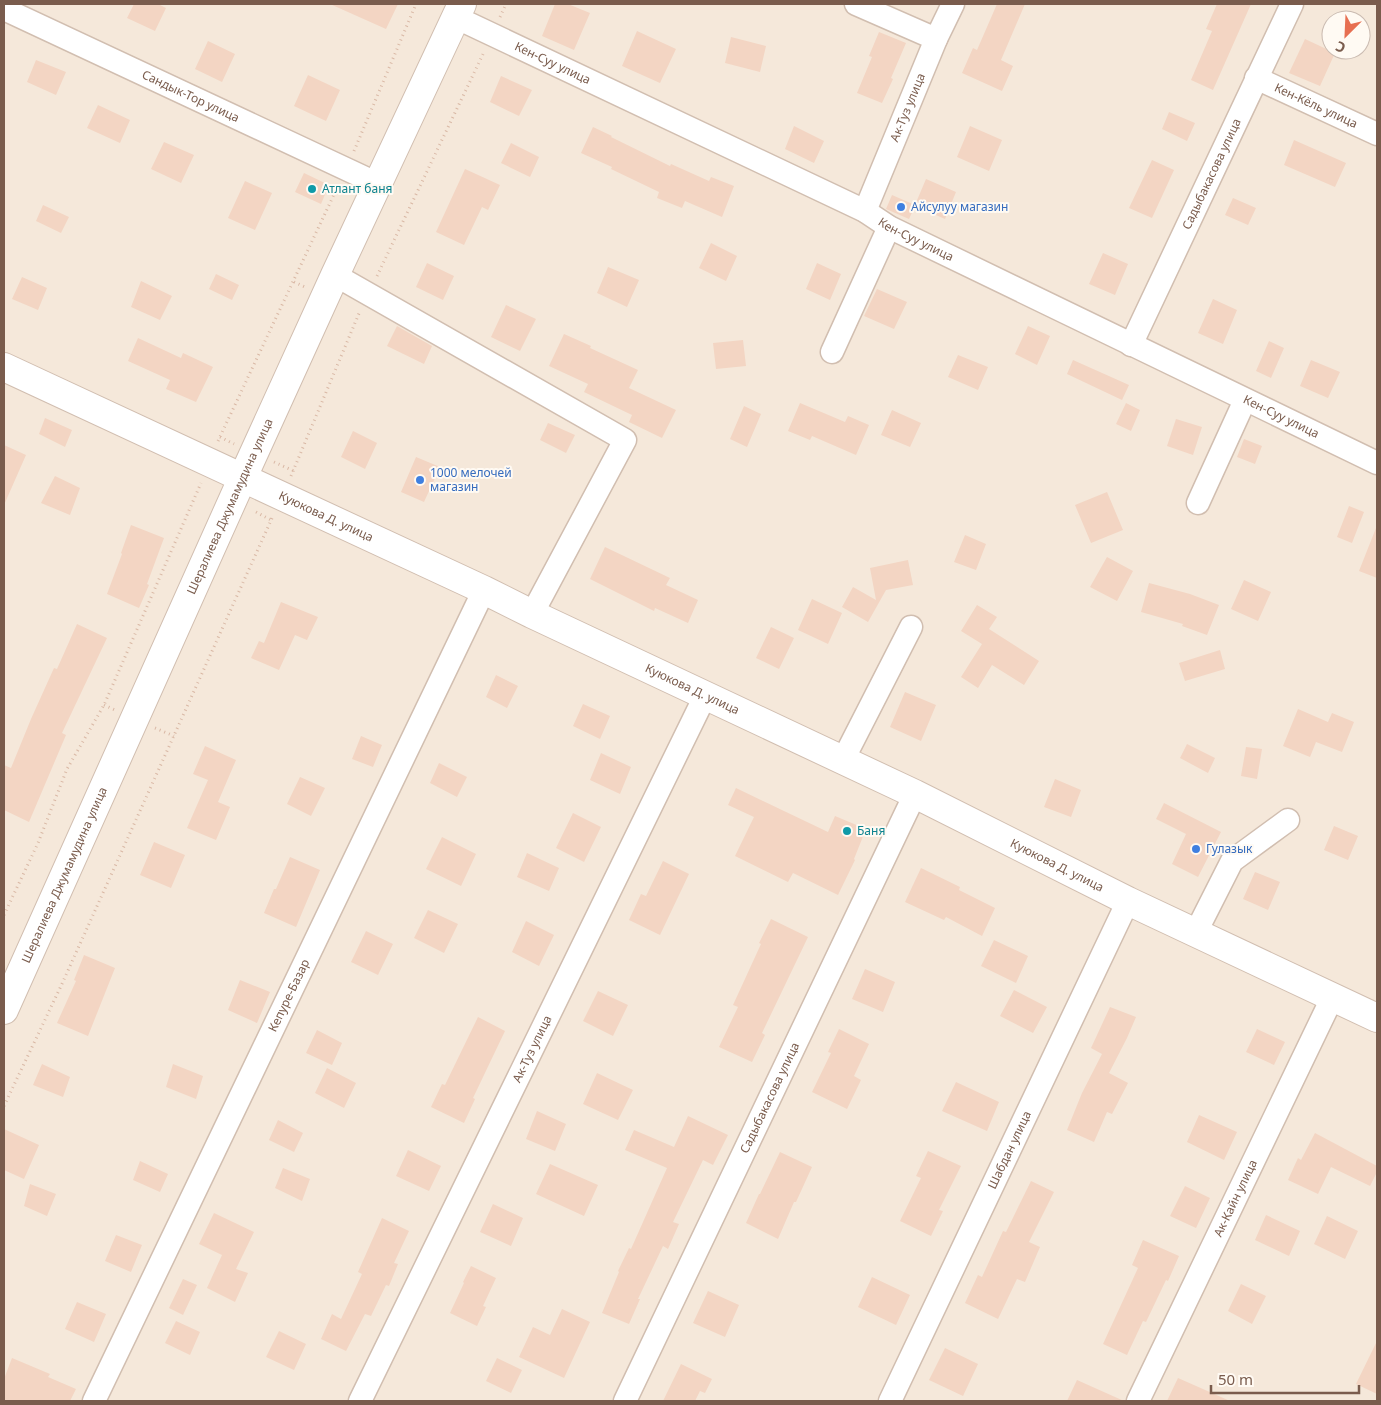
<svg xmlns="http://www.w3.org/2000/svg" width="1381" height="1405" font-family="'Noto Sans',sans-serif">
<style>
.residential{fill:#f5e8da;fill-rule:evenodd}
.building{fill:#f3d5c3}
.lines{fill:none;stroke-linecap:round;stroke-linejoin:round}
.minor-casing{stroke:#d1beb0;stroke-width:25}
.tertiary-casing{stroke:#d1beb0;stroke-width:30}
.path{stroke:#d9b8a5;stroke-width:3;stroke-dasharray:1 4;stroke-linecap:butt}
.minor{stroke:#fff;stroke-width:22}
.tertiary{stroke:#fff;stroke-width:28}
.culture-dot{fill:#0f9aa8;stroke:#fffaf3;stroke-width:2}
.shop-dot{fill:#3f7fe0;stroke:#fffaf3;stroke-width:2}
.labels{text-anchor:middle;stroke-width:4;stroke-linejoin:round;paint-order:stroke}
.street-label{font-size:12px;fill:#7a5c4d;stroke:#fffaf3}
.culture-label{font-size:12px;fill:#0d838f;stroke:#fffaf3;text-anchor:start}
.shop-label{font-size:12px;fill:#366cbe;stroke:#fffaf3;text-anchor:start}
</style>
<rect width="100%" height="100%" fill="#fdf6ec"/>
<path class="residential" d="M4 4H1377V1401H4ZM1331 20H1361V50H1331Z"/>
<path class="building" d="M134 4H158L166 8 155 31 127 18Z
M330 4H398L386 29Z
M555 4H568L590 13 574 50 542 36Z
M997 4H1025L1001 60 1013 66 1002 91 962 73 973 48 977 50Z
M1217 4H1251L1213 90 1191 80 1212 31 1206 29Z
M637 31 676 49 660 83 622 66Z
M879 32 906 43 891 78 893 79 882 103 857 93 872 57 869 56Z
M731 37 766 46 760 72 725 63Z
M1305 39 1335 53 1320 86 1289 73Z
M208 41 235 54 222 82 195 69Z
M36 60 66 72 56 95 27 82Z
M308 75 340 90 326 121 294 106Z
M501 76 532 90 519 116 490 102Z
M98 105 130 120 120 143 87 128Z
M1169 112 1195 123 1187 141 1162 129Z
M794 126 824 141 814 163 785 149Z
M970 126 1002 140 989 171 957 157Z
M593 127 612 136 611 137 670 166 671 164 709 181 711 177 734 186 722 217 685 201 682 208 657 198 659 192 611 169 612 167 581 153Z
M1294 140 1346 163 1335 187 1284 165Z
M164 142 194 155 181 183 151 169Z
M511 143 539 157 530 177 501 163Z
M1152 160 1174 170 1152 218 1129 208Z
M465 169 500 185 488 210 482 207 464 245 436 232Z
M304 173 329 185 321 204 295 192Z
M926 179 956 192 945 219 915 206 909 219 886 209 892 195 915 205Z
M245 181 272 193 255 230 228 218Z
M1233 198 1256 208 1248 225 1225 215Z
M43 205 69 217 61 233 36 221Z
M711 243 737 256 726 281 699 268Z
M1103 253 1128 264 1115 295 1089 284Z
M427 263 454 276 443 300 416 287Z
M817 263 841 274 830 300 806 289Z
M608 267 639 280 627 307 597 293Z
M216 274 239 285 232 300 209 289Z
M22 277 47 288 38 310 12 299Z
M141 281 172 296 160 320 131 307Z
M877 289 907 302 894 329 864 316Z
M1213 299 1237 310 1223 344 1198 333Z
M506 305 536 319 520 351 491 337Z
M397 326 432 346 424 364 387 346Z
M1028 326 1050 336 1037 365 1015 354Z
M564 334 591 346 590 348 638 370 629 388 676 410 662 438 629 422 632 415 584 392 588 384 549 366Z
M138 338 181 358 183 353 213 367 196 402 166 389 170 380 128 361Z
M743 340 746 366 716 369 713 343Z
M1269 341 1284 348 1271 378 1256 371Z
M958 355 988 367 978 390 948 377Z
M1073 360 1129 385 1122 400 1067 374Z
M1311 360 1340 372 1328 398 1300 386Z
M800 403 845 422 848 416 869 425 856 455 812 436 810 440 788 431Z
M1126 403 1140 410 1131 431 1116 424Z
M744 406 761 414 747 447 730 439Z
M892 410 921 423 910 447 881 435Z
M45 418 72 430 65 447 39 434Z
M1176 419 1202 427 1193 455 1167 446Z
M548 423 575 435 566 453 540 440Z
M353 431 377 443 365 469 341 457Z
M1244 439 1262 446 1255 464 1237 457Z
M4 445 26 455 4 505Z
M416 457 440 467 424 502 401 492Z
M55 476 80 488 70 515 41 503Z
M1107 492 1123 530 1091 543 1075 505Z
M1349 506 1364 512 1352 543 1337 537Z
M131 525 164 538 147 584 149 585 139 608 107 594 122 554 121 553Z
M1376 528H1377V578L1359 571Z
M965 535 986 544 976 570 954 562Z
M605 547 670 578 666 585 698 600 688 623 655 608 654 611 590 579Z
M1107 557 1133 571 1117 601 1090 587Z
M908 560 913 585 886 590 868 622 842 607 853 587 876 600 870 568Z
M1244 580 1271 592 1258 621 1231 609Z
M1149 583 1190 594 1219 605 1207 635 1182 626 1183 624 1141 612Z
M812 599 842 613 828 644 798 630Z
M281 602 318 617 307 640 295 635 279 670 251 658 259 641 264 643Z
M977 605 997 617 989 629 1039 661 1024 685 992 665 978 688 961 677 982 644 961 631Z
M77 624 107 638 62 733 66 735 29 822 4 810V765L11 768 31 719 54 668 57 669Z
M771 627 794 638 779 669 756 658Z
M1220 650 1225 669 1185 681 1179 663Z
M496 675 518 686 507 708 486 697Z
M905 692 936 705 921 741 890 727Z
M583 704 610 716 600 739 573 726Z
M1298 709 1328 722 1332 713 1354 722 1342 752 1316 742 1310 757 1283 746Z
M361 736 382 745 373 767 352 759Z
M1187 744 1215 758 1208 773 1180 758Z
M205 746 236 760 218 802 230 807 216 840 187 828 208 780 193 774Z
M1246 747 1262 749 1257 779 1241 776Z
M601 753 631 767 620 794 590 780Z
M439 763 467 777 457 797 430 783Z
M300 777 325 788 311 816 287 804Z
M1055 779 1081 790 1071 817 1044 807Z
M736 788 828 832 835 816 866 829 854 859 855 860 838 895 793 873 788 882 735 856 754 817 728 805Z
M1164 803 1221 832 1198 877 1172 864 1186 834 1156 819Z
M573 813 601 827 584 862 556 848Z
M1334 826 1358 836 1348 860 1324 850Z
M442 837 476 854 461 886 426 869Z
M154 842 185 855 171 888 140 875Z
M527 853 559 868 549 891 517 877Z
M290 857 320 870 296 927 264 913 274 889H276Z
M663 861 689 874 660 935 629 920 641 894 646 896Z
M921 868 960 887 959 890 995 908 982 936 946 917 944 920 905 902Z
M1255 872 1280 882 1268 910 1243 899Z
M428 910 458 924 444 953 414 938Z
M771 919 808 937 762 1033 765 1035 752 1062 719 1047 738 1007 733 1005 761 944 759 943Z
M526 921 554 935 539 966 512 952Z
M366 931 393 944 378 975 351 962Z
M994 940 1028 956 1016 983 981 966Z
M84 955 115 968 88 1036 57 1023 76 981 74 980Z
M865 969 895 982 883 1012 852 999Z
M240 980 270 992 257 1023 228 1010Z
M1014 990 1047 1007 1033 1033 1000 1016Z
M598 991 628 1005 613 1036 583 1021Z
M1110 1007 1136 1017 1127 1038 1109 1073 1128 1083 1112 1114 1107 1112 1094 1142 1067 1130 1082 1093 1102 1054 1091 1048Z
M478 1017 505 1031 473 1098 475 1099 464 1123 431 1107 442 1084 445 1085Z
M839 1029 869 1044 854 1076 861 1080 847 1109 812 1092 831 1053 828 1052Z
M1257 1029 1285 1042 1274 1065 1246 1052Z
M317 1030 342 1043 332 1065 306 1053Z
M42 1064 70 1077 63 1097 33 1085Z
M173 1064 203 1076 196 1099 166 1087Z
M327 1068 356 1083 344 1108 315 1093Z
M597 1073 633 1090 618 1120 583 1104Z
M956 1082 999 1102 987 1131 942 1111Z
M537 1111 566 1124 555 1151 526 1139Z
M1199 1115 1237 1132 1224 1160 1187 1142Z
M688 1116 728 1135 713 1165 703 1160 673 1222 679 1224 668 1249 663 1246 638 1299H640L629 1324 602 1313 619 1272 618 1271 629 1248 631 1249 667 1168 625 1150 634 1130 674 1147Z
M278 1120 303 1133 294 1152 269 1140Z
M4 1129 39 1145 24 1179 4 1170Z
M1315 1133 1377 1166V1172L1370 1186 1331 1167 1318 1194 1288 1180 1298 1158 1301 1160Z
M408 1150 441 1166 429 1191 396 1176Z
M928 1151 961 1166 939 1210 943 1211 931 1236 900 1221 921 1178 916 1176Z
M780 1152 812 1167 796 1202H794L778 1239 746 1223 759 1194H760Z
M140 1161 168 1174 160 1192 133 1180Z
M550 1164 598 1185 584 1216 536 1194Z
M283 1168 310 1179 302 1201 275 1188Z
M1031 1181 1054 1192 1029 1242 1040 1247 1025 1282 1017 1279 998 1319 965 1303 978 1275 982 1277 1003 1231 1006 1232Z
M30 1184 56 1194 47 1216 24 1206Z
M1185 1186 1210 1198 1196 1228 1170 1216Z
M493 1204 523 1218 511 1246 480 1232Z
M214 1213 254 1232 236 1269 248 1273 235 1302 207 1288 222 1255 199 1244Z
M1266 1215 1300 1231 1289 1256 1255 1240Z
M1327 1216 1358 1231 1345 1259 1314 1244Z
M382 1218 409 1231 394 1263 398 1264 389 1286 386 1285 371 1316 365 1314 346 1351 321 1339 332 1314 341 1319 362 1274 358 1272Z
M116 1235 142 1245 131 1272 105 1261Z
M1143 1240 1179 1256 1168 1281 1166 1280 1146 1322 1143 1321 1127 1355 1103 1344 1138 1268 1132 1265Z
M471 1266 496 1278 483 1306 486 1307 477 1326 450 1313 464 1283 463 1282Z
M872 1277 910 1295 896 1325 858 1307Z
M183 1279 197 1285 183 1315 169 1308Z
M1241 1284 1266 1296 1252 1324 1228 1311Z
M708 1291 739 1305 725 1337 693 1323Z
M77 1302 106 1314 94 1342 65 1329Z
M562 1309 590 1322 564 1378 519 1357 533 1327 550 1335Z
M176 1321 200 1332 190 1355 165 1343Z
M279 1331 306 1344 294 1370 266 1357Z
M1377 1341V1394L1356 1384Z
M945 1348 978 1364 963 1396 929 1380Z
M12 1358 50 1374 48 1377 76 1389 70 1401H4V1379Z
M497 1358 522 1370 511 1393 486 1381Z
M681 1364 712 1379 705 1393 700 1391 695 1401H663Z
M1178 1378 1230 1401H1167Z
M1077 1380 1124 1401H1067Z"/>
<g class="lines">
<g class="minor-casing">
<g id="minor">
<path d="M856 4 936 39"/>
<path id="s1" d="M4 9 378 184"/>
<path id="s2" d="M455 17 865 211 889 227 1377 463"/>
<path id="s3" d="M1256 78 1377 134"/>
<path id="s4" d="M865 211 936 39 953 4"/>
<path d="M335 275 625 440 532 614"/>
<path id="s5" d="M1131 345 1292 4"/>
<path d="M832 352 889 227"/>
<path d="M1198 503 1245 400"/>
<path d="M843 760 911 627"/>
<path d="M1196 932 1232 861 1288 820"/>
<path id="s6" d="M94 1401 484 590"/>
<path id="s7" d="M360 1401 705 696"/>
<path id="s8" d="M625 1401 915 794"/>
<path id="s9" d="M890 1401 1128 901"/>
<path id="s10" d="M1138 1401 1333 996"/>
</g>
</g>
<g class="tertiary-casing">
<g id="tertiary">
<path id="s11" d="M4 367 484 590 532 614 915 794 1128 901 1377 1018"/>
<path id="s12" d="M4 1010 243 477 335 275 462 4"/>
</g>
</g>
<path class="path" d="M500 17 506 4
M354 151 416 4
M377 276 484 52
M294 282 305 287
M220 437 234 444
M218 441 338 186
M274 462 294 471
M291 476 360 311
M256 512 271 520
M104 705 115 710
M155 728 174 736
M4 915 38 843 67 769 104 705 201 483
M4 1106 61 986 273 516"/>
<use href="#minor" class="minor"/>
<use href="#tertiary" class="tertiary"/>
</g>
<g class="culture-dot">
<circle cx="312" cy="189" r="5"/>
<circle cx="847" cy="831" r="5"/>
</g>
<g class="shop-dot">
<circle cx="901" cy="207" r="5"/>
<circle cx="420" cy="480" r="5"/>
<circle cx="1196" cy="849" r="5"/>
</g>
<g class="labels">
<g class="street-label">
<text dy="4" stroke="none"><textPath href="#s2" startOffset="108">Кен-Суу улица</textPath></text>
<text dy="4" stroke="none"><textPath href="#s1" startOffset="206">Сандык-Тор улица</textPath></text>
<text dy="4" stroke="none"><textPath href="#s3" startOffset="66">Кен-Кёль улица</textPath></text>
<text dy="4" stroke="none"><textPath href="#s4" startOffset="112">Ак-Туз улица</textPath></text>
<text dy="4" stroke="none"><textPath href="#s5" startOffset="189">Садыбакасова улица</textPath></text>
<text dy="4" stroke="none"><textPath href="#s2" startOffset="512">Кен-Суу улица</textPath></text>
<text dy="4" stroke="none"><textPath href="#s2" startOffset="918">Кен-Суу улица</textPath></text>
<text dy="4" stroke="none"><textPath href="#s12" startOffset="552">Шералиева Джумамудина улица</textPath></text>
<text dy="4" stroke="none"><textPath href="#s11" startOffset="355">Куюкова Д. улица</textPath></text>
<text dy="4" stroke="none"><textPath href="#s11" startOffset="760">Куюкова Д. улица</textPath></text>
<text dy="4" stroke="none"><textPath href="#s11" startOffset="1165">Куюкова Д. улица</textPath></text>
<text dy="4" stroke="none"><textPath href="#s12" startOffset="148">Шералиева Джумамудина улица</textPath></text>
<text dy="4" stroke="none"><textPath href="#s6" startOffset="450">Кепуре-Базар</textPath></text>
<text dy="4" stroke="none"><textPath href="#s7" startOffset="392">Ак-Туз улица</textPath></text>
<text dy="4" stroke="none"><textPath href="#s8" startOffset="336">Садыбакасова улица</textPath></text>
<text dy="4" stroke="none"><textPath href="#s9" startOffset="278">Шабдан улица</textPath></text>
<text dy="4" stroke="none"><textPath href="#s10" startOffset="225">Ак-Кайн улица</textPath></text>
</g>
<g class="culture-label">
<text x="322" y="193">Атлант баня</text>
<text x="857" y="835">Баня</text>
</g>
<g class="shop-label">
<text x="911" y="211">Айсулуу магазин</text>
<text x="430" y="477">1000 мелочей<tspan x="430" dy="14">магазин</tspan></text>
<text x="1206" y="853">Гулазык</text>
</g>
</g>
<rect width="1381" height="1405" fill="none" stroke="#7a5c4d" stroke-width="10"/>
<g transform="translate(1346 35) rotate(204)"><circle r="24" fill="#fffaf3" stroke="#cabbb1"/>
<path d="M0-4L9 19L0 12L-9 19Z" fill="#e76f51"/>
<text y="-8" font-size="14" font-weight="bold" text-anchor="middle" fill="#7a5c4d">С</text>
</g>
<path d="M1211 1385v8h148v-8" fill="none" stroke="#7a5c4d" stroke-width="2.5"/>
<text x="1218" y="1385" font-size="15" fill="#7a5c4d" stroke="#fffaf3" stroke-width="4" paint-order="stroke">50 m</text>
</svg>
